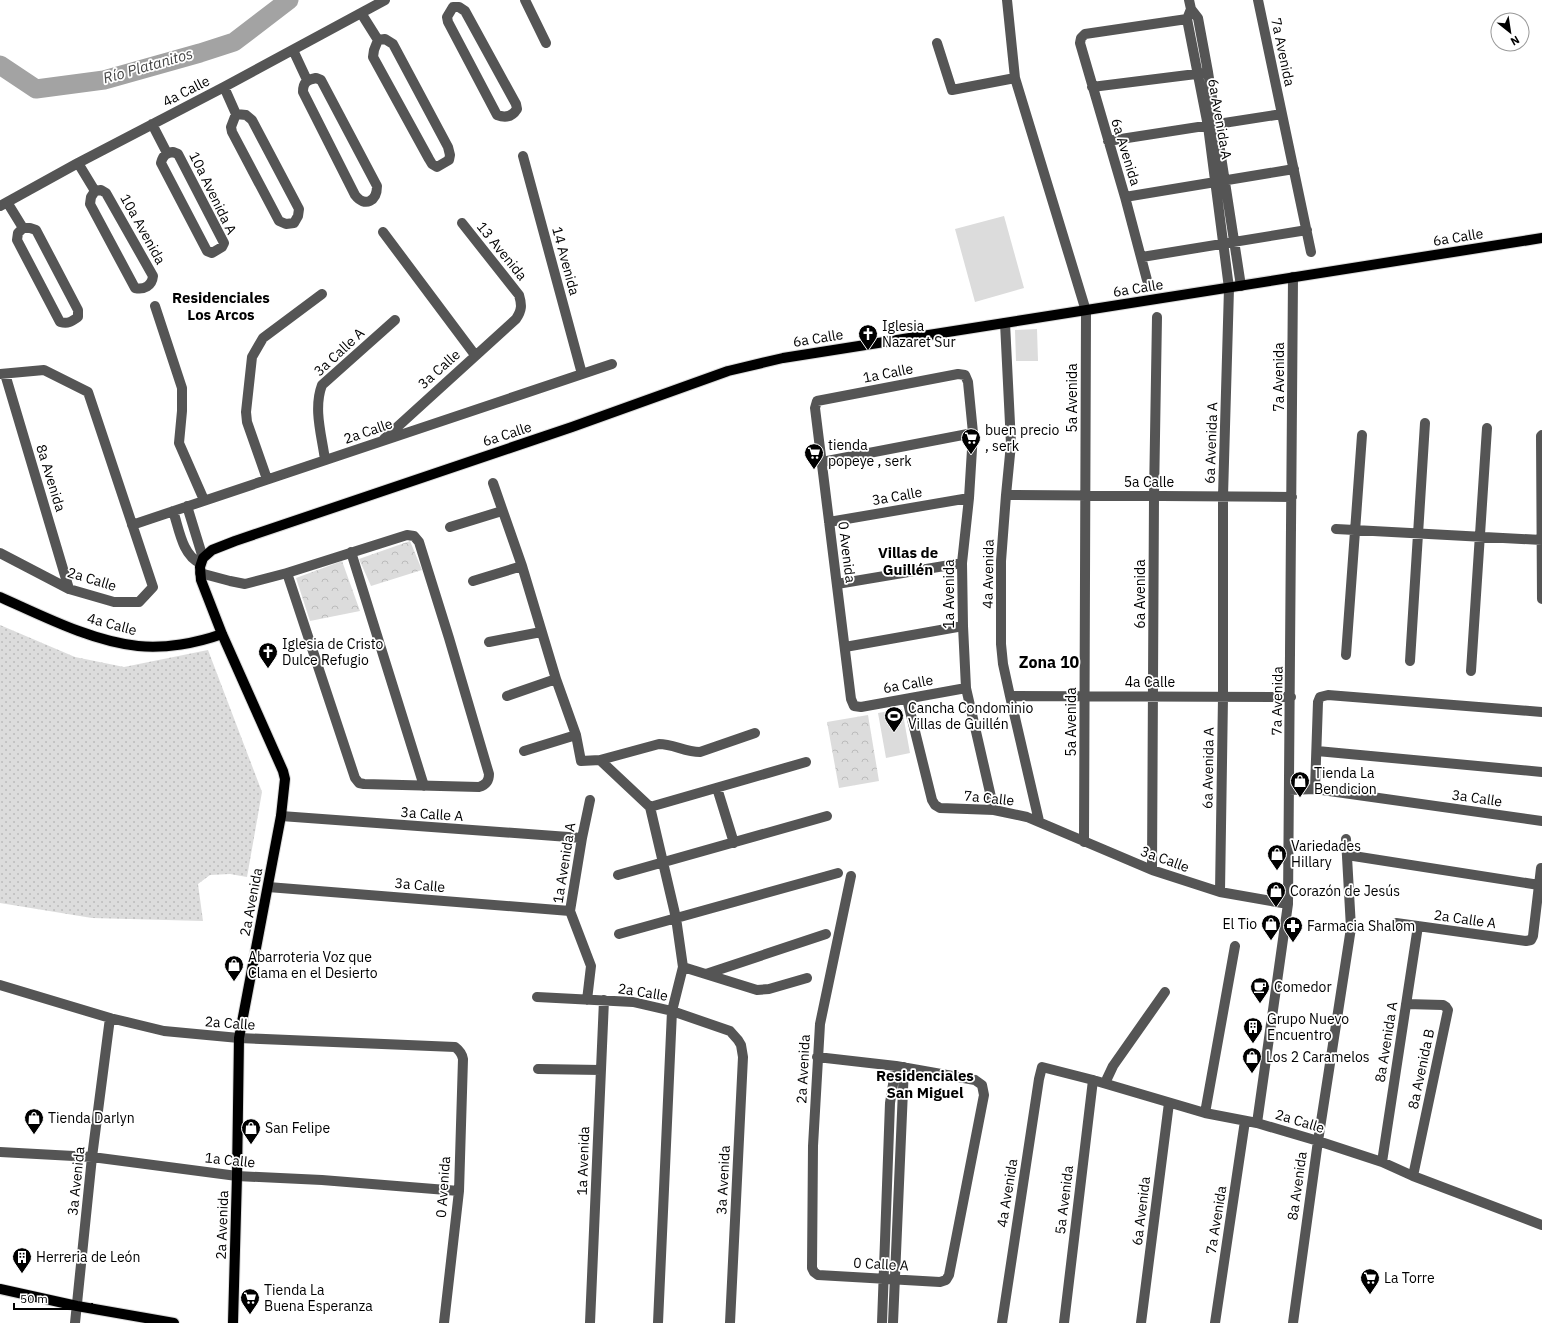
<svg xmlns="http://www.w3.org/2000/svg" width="1542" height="1323" font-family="'IBM Plex Sans',sans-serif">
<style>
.grass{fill:url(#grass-dots)}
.forest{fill:url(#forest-crowns)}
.garden{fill:#dcdcdc}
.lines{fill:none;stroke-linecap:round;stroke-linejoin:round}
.river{stroke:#a3a3a3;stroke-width:19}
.major-casing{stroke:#dbdbdb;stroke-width:12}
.minor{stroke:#555;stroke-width:10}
.major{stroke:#000;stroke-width:10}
.labels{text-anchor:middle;stroke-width:3.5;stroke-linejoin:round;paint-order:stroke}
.street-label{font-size:14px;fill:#000;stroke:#fff}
.poi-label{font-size:14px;fill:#000;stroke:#fff;text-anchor:start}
.water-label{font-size:15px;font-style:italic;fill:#444;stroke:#fff}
.neighbourhood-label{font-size:15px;font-weight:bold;fill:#000;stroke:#fff}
.quarter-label{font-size:16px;font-weight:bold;fill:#000;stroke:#fff}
</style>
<defs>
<pattern id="grass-dots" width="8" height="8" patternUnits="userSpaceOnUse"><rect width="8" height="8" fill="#dcdcdc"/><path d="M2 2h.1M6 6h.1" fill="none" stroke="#bbb" stroke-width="1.8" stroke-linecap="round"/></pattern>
<pattern id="forest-crowns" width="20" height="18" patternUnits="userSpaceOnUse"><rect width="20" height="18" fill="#dcdcdc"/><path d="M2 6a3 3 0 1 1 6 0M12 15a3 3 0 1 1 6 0" fill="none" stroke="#bbb"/></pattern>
</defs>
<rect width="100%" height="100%" fill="#fff"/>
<path class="grass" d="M0 625 75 657 124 667 208 650 262 792 247 877 230 874 210 875 198 884 203 921 92 918 0 903Z"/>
<path class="forest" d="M410 541 422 570 371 586 359 559Z
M342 561 360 611 310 621 296 578Z
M868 715 879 781 839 788 827 722Z"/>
<path class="garden" d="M1004 216 1024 288 975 302 955 229Z
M1037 329 1038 361H1016L1015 330Z
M902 709 910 753 886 758 878 713Z"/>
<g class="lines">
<path class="river" d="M0 65 36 89 104 80 200 53 234 42 289 0"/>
<g class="major-casing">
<path id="major" d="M0 597C43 616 91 641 138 646 165 649 197 643 222 634
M0 1289 77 1306 174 1323
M233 1323 237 1176 239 1038 281 816 285 779 283 771 222 634 201 580 200 567 203 558 212 550 235 541 572 427 728 371 783 358 1542 238"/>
</g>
<path class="minor" d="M525 0 546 43
M1007 0 1015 78 1086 311 1084 842
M1189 0 1191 9 1187 19 1208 126 1229 288 1223 496V697L1220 892
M1258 0 1311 252
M453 7H459L465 11 516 104 517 109C512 117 505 118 497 115L448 22 447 17Z
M1191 9 1198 18 1208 72 1241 286
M361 13 378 40
M385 39 393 44 448 147 450 155 449 160 437 167 432 164 429 159 373 57 374 50 378 40Z
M937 43 952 90 1015 78
M293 50 307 80
M316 78 321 80 377 186C377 201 365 208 355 195L303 92C303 82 307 80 316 78Z
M224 87 236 114 231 127 232 132 279 221 286 224 294 223 298 216 299 209 252 120 246 115 236 114
M1092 87 1204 73
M152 124 167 153
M1108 141 1282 114
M173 152 178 154 224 243 222 247 212 253 207 251 161 163C163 155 166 153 173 152Z
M523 156 582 374
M78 163 95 191
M101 190 106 193 153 276C152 286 144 290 135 288L90 204 91 197 95 191Z
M1125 197 1294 169
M7 202 23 228
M0 206 78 163 224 87 385 0
M23 228H30L36 230 78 310V317C71 322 68 324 60 322L17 240 18 233Z
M383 232 475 355
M1142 257 1307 230
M1147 280 1125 197 1080 43 1081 38 1085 34 1187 19
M155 306 182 388V411L179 443 204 500
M1005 323 1011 444 1006 495 1001 561V644L1003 664 1010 696 1039 821
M0 374 44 370 88 392 153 587 139 602H114L69 589 0 553
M5 374 69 589
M1542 435 1541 436 1542 599
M384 439 516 319C522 310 522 305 519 295L462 223
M325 460C322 436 313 409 322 385L395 320
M822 462 973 433
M267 479 247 422 246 412 252 357 263 338 322 294
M493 483 522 566 556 679 576 735 581 761 600 760 650 807 676 918 683 967 672 1011 658 1323
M1006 495 1292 497
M187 506 203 558
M173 511C179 528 182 555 200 563
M829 522 969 498
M132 525 612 364
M450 527 502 511
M1336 529 1542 540
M351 552 424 786
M200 573 230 581 245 584 287 573 407 535 414 536 419 542 449 638 489 774C489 781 486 785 479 787L364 784 359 783 355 778 287 573
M473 581 522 566
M837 584 962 563
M489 642 541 632
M845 647 963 626
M1346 655 1362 435
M1410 661 1425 423
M1471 671 1487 428
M966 688 861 707 854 706 851 699 815 408 817 401 958 374 965 375 968 382 973 433 969 498 962 563 963 626 966 688 994 810
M507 696 556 679
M1010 696 1291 697
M907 699 932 800 935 805 940 808 994 810 1027 817 1152 870 1220 892 1288 904
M524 751 576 735
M1317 751 1542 772
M600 760 659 744C673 744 685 752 700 752L755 733
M717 788 734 843
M1315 789 1318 702 1320 697 1328 695 1542 712
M1289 790 1315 789 1542 821
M650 807 806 762
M281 816 582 838
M1347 855 1539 885
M1152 870 1154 496 1157 317
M618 875 827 816
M268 887 570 911
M1396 923 1526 941 1531 940 1533 936 1541 868
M619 934 838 873
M683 967 757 990 769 989 807 978
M706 974 826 934
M0 985 110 1018 164 1031 239 1038 455 1047C459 1050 462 1053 463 1059L459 1191 444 1323
M537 997 633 1002 672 1011 730 1031 738 1040 741 1045 743 1057 730 1323
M587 1000 591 966 570 911 582 838 590 800
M1406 1004 1443 1005 1446 1007 1448 1010 1413 1176
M817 1057 896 1066 975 1080 982 1085 984 1095 949 1275 946 1280 940 1282 818 1275 814 1272 812 1268 813 1146 820 1024 851 876
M538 1069 601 1070
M1105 1083 1113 1066 1165 992
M1205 1113 1235 946
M1257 1123 1288 904 1293 277
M0 1152 92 1157 237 1176 322 1180 459 1191
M1382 1162 1418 926
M75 1323 92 1157 110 1018
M590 1323 604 1000
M882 1323 890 1103 896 1066
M893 1323 904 1067
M1002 1323 1039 1079 1042 1067 1093 1080 1205 1113 1257 1123 1318 1141 1382 1162 1413 1176 1542 1225
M1064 1323 1093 1080
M1141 1323 1169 1103
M1215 1323 1245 1121
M1293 1323 1318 1141 1351 928 1346 839"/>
<use href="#major" class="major"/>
</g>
<defs>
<g id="church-pin" transform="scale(1)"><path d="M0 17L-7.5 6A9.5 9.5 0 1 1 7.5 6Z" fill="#000" stroke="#fff"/><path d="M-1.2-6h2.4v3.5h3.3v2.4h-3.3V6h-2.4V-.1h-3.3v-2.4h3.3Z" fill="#fff"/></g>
<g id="supermarket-pin" transform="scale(1)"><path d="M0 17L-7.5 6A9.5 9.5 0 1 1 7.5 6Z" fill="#000" stroke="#fff"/><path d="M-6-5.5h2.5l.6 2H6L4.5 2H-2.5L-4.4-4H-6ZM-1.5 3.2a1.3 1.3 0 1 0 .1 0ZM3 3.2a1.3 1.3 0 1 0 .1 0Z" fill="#fff"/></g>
<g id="stadium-pin" transform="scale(1)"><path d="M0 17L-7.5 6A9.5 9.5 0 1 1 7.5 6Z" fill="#000" stroke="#fff"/><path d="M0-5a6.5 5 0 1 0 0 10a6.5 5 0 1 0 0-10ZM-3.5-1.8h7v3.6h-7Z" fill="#fff"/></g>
<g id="shop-pin" transform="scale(1)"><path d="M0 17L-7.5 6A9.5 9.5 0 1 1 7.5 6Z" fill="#000" stroke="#fff"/><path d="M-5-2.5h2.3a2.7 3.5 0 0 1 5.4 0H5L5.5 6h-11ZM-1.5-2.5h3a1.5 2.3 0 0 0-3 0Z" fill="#fff"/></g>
<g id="pharmacy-pin" transform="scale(1)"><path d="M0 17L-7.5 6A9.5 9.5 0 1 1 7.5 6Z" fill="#000" stroke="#fff"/><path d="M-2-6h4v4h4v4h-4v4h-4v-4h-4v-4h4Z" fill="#fff"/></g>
<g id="cafe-pin" transform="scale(1)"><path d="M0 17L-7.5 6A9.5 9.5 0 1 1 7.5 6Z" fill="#000" stroke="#fff"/><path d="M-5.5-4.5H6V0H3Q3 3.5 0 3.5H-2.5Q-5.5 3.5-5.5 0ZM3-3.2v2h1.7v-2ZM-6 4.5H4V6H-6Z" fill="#fff"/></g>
<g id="building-pin" transform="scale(1)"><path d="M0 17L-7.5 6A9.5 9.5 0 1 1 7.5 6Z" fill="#000" stroke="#fff"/><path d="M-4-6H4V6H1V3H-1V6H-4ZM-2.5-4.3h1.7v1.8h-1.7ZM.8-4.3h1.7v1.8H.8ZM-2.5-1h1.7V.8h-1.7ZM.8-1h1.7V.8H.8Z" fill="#fff"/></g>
</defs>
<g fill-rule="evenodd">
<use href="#church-pin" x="868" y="334"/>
<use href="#supermarket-pin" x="971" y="438"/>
<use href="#supermarket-pin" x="814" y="453"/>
<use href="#church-pin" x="268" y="652"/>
<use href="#stadium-pin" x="894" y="716"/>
<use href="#shop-pin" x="1300" y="781"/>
<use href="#shop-pin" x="1277" y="854"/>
<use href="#shop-pin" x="1276" y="891"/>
<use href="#shop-pin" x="1271" y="924"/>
<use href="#pharmacy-pin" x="1293" y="926"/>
<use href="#shop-pin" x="234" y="965"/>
<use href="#cafe-pin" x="1260" y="987"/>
<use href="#building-pin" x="1253" y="1027"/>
<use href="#shop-pin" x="1252" y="1057"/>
<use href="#shop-pin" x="34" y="1118"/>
<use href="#shop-pin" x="251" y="1128"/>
<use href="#building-pin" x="22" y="1257"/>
<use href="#supermarket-pin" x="1370" y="1278"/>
<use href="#supermarket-pin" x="250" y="1298"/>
</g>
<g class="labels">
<g class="street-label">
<text transform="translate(1283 52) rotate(78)" y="5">7a Avenida</text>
<text transform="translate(186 91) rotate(-27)" y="5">4a Calle</text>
<text transform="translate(1220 119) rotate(80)" y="5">6a Avenida A</text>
<text transform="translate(1126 152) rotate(73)" y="5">6a Avenida</text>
<text transform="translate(213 193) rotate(64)" y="5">10a Avenida A</text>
<text transform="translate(143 229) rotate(61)" y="5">10a Avenida</text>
<text transform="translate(1458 237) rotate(-9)" y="5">6a Calle</text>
<text transform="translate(502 251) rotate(51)" y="5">13 Avenida</text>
<text transform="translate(566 261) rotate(75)" y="5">14 Avenida</text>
<text transform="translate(1138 288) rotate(-9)" y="5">6a Calle</text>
<text transform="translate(818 338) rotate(-9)" y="5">6a Calle</text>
<text transform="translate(339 352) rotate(-43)" y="5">3a Calle A</text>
<text transform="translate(439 369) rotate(-42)" y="5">3a Calle</text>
<text transform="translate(888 373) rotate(-11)" y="5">1a Calle</text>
<text transform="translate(1279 377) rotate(-90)" y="5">7a Avenida</text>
<text transform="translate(1072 398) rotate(-90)" y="5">5a Avenida</text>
<text transform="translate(368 431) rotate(-19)" y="5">2a Calle</text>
<text transform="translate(507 434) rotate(-18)" y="5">6a Calle</text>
<text transform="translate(1211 443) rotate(-88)" y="5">6a Avenida A</text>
<text transform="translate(51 478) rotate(73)" y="5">8a Avenida</text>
<text x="1149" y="487">5a Calle</text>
<text transform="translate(897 496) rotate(-10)" y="5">3a Calle</text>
<text transform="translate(847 552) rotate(83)" y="5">0 Avenida</text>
<text transform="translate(988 574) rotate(-89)" y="5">4a Avenida</text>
<text transform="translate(92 579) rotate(17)" y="5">2a Calle</text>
<text transform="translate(949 594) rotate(-90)" y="5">1a Avenida</text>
<text transform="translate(1140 594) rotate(-90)" y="5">6a Avenida</text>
<text transform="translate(112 624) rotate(15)" y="5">4a Calle</text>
<text x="1150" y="687">4a Calle</text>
<text transform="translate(908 684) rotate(-10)" y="5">6a Calle</text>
<text transform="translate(1277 701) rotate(-89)" y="5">7a Avenida</text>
<text transform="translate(1071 722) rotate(-90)" y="5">5a Avenida</text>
<text transform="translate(1208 768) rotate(-89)" y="5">6a Avenida A</text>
<text transform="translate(989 798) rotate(6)" y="5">7a Calle</text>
<text transform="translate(1477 798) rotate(8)" y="5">3a Calle</text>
<text transform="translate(432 814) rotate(4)" y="5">3a Calle A</text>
<text transform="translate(1165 859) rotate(20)" y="5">3a Calle</text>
<text transform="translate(564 863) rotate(-81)" y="5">1a Avenida A</text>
<text transform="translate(420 885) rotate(5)" y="5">3a Calle</text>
<text transform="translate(251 902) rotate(-79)" y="5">2a Avenida</text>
<text transform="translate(1465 919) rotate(8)" y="5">2a Calle A</text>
<text transform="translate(643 992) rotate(9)" y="5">2a Calle</text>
<text transform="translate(230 1023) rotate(4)" y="5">2a Calle</text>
<text transform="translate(1386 1042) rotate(-81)" y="5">8a Avenida A</text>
<text transform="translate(803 1069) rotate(-87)" y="5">2a Avenida</text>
<text transform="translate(1421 1069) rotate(-78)" y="5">8a Avenida B</text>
<text transform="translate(1300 1121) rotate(17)" y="5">2a Calle</text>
<text transform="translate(230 1160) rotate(6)" y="5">1a Calle</text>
<text transform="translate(583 1161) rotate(-88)" y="5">1a Avenida</text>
<text transform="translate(723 1180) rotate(-87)" y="5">3a Avenida</text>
<text transform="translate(76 1181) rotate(-84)" y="5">3a Avenida</text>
<text transform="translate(1297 1186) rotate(-82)" y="5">8a Avenida</text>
<text transform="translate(443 1187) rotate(-86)" y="5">0 Avenida</text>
<text transform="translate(1007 1193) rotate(-81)" y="5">4a Avenida</text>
<text transform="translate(1064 1200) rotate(-83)" y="5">5a Avenida</text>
<text transform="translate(1141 1211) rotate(-83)" y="5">6a Avenida</text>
<text transform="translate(1216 1220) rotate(-81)" y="5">7a Avenida</text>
<text transform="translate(222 1225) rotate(-88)" y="5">2a Avenida</text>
<text transform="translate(881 1264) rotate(3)" y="5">0 Calle A</text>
</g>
<g class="poi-label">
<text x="882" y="331">Iglesia<tspan x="882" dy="16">Nazaret Sur</tspan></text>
<text x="985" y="435">buen precio<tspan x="985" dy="16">, serk</tspan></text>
<text x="828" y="450">tienda<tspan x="828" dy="16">popeye , serk</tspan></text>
<text x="282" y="649">Iglesia de Cristo<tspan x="282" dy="16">Dulce Refugio</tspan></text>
<text x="908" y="713">Cancha Condominio<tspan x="908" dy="16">Villas de Guillén</tspan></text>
<text x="1314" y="778">Tienda La<tspan x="1314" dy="16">Bendicion</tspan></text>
<text x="1291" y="851">Variedades<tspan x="1291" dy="16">Hillary</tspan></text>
<text x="1290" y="896">Corazón de Jesús</text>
<text x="1257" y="929" text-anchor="end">El Tio</text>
<text x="1307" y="931">Farmacia Shalom</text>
<text x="248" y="962">Abarroteria Voz que<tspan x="248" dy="16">Clama en el Desierto</tspan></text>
<text x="1274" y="992">Comedor</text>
<text x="1267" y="1024">Grupo Nuevo<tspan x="1267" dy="16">Encuentro</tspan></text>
<text x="1266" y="1062">Los 2 Caramelos</text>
<text x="48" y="1123">Tienda Darlyn</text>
<text x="265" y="1133">San Felipe</text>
<text x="36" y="1262">Herreria de León</text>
<text x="1384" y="1283">La Torre</text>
<text x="264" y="1295">Tienda La<tspan x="264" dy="16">Buena Esperanza</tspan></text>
</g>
<g class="water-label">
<text transform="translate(148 66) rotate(-16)" y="5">Río Platanitos</text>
</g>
<g class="neighbourhood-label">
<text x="221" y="303">Residenciales<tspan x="221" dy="17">Los Arcos</tspan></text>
<text x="908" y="558">Villas de<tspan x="908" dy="17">Guillén</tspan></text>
<text x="925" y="1081">Residenciales<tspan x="925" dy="17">San Miguel</tspan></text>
</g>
<g class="quarter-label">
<text x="1049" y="668">Zona 10</text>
</g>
</g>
<g transform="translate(1510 32) rotate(150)"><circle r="19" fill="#ffffff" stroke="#999999"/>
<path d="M0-3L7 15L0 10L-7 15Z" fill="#000000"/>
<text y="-6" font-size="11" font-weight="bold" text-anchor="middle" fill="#000000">N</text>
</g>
<path d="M14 1303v6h78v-6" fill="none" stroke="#000000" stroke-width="2"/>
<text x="20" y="1303" font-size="12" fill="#000000" stroke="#ffffff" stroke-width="3" paint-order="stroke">50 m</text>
</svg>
